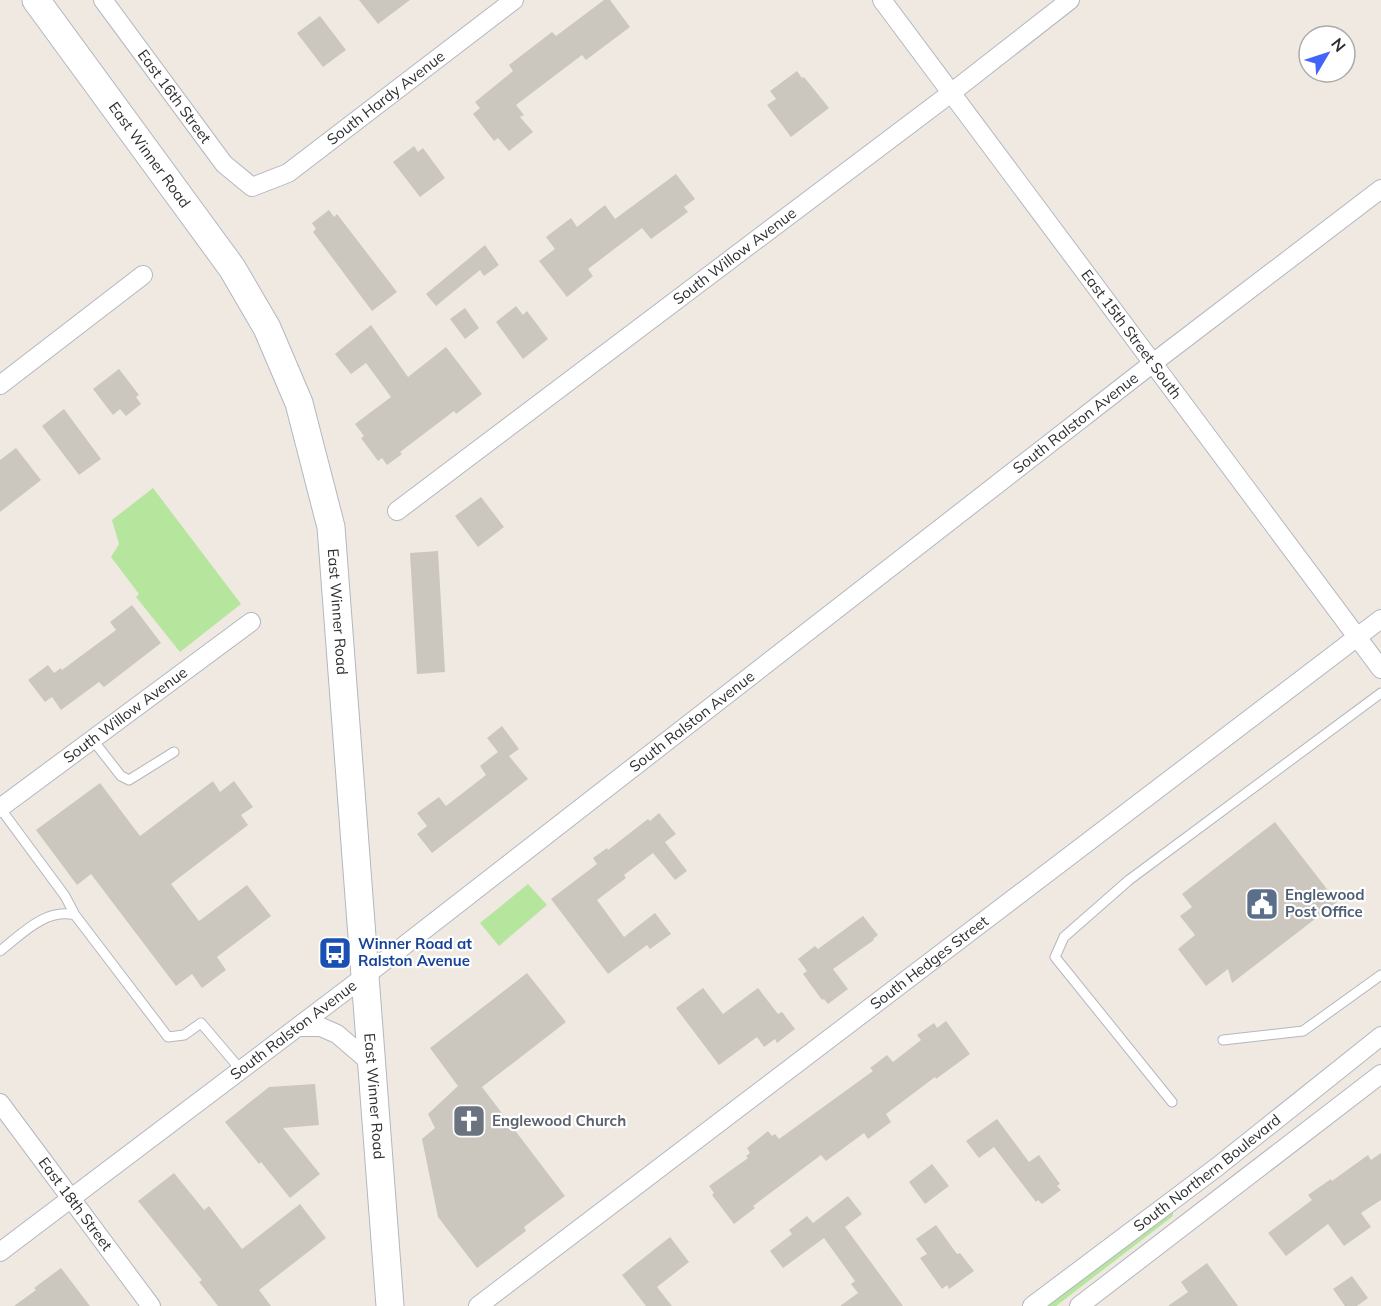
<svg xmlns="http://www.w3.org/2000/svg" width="1381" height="1306" font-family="Mulish,sans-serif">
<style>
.green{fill:#b6e59e}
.building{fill:#cbc7bf}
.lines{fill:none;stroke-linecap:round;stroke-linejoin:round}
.lane-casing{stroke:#b4b7c1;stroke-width:11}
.street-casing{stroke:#b4b7c1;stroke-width:20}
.secondary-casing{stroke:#b4b7c1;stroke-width:29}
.lane{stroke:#fff;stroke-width:9}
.street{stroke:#fff;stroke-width:18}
.secondary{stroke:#fff;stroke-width:27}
.labels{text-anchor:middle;stroke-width:4.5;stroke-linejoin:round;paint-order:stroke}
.street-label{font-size:15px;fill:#2e2e2e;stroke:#fff}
.service-label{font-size:15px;font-weight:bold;fill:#4e5e75;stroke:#fff;text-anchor:start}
.transit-label{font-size:15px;font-weight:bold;fill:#164399;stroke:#fff;text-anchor:start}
.worship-label{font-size:15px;font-weight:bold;fill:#5b616d;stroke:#fff;text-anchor:start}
</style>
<rect width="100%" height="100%" fill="#efe9e1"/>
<path class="green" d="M153 488 241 604 180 652 136 597 139 594 111 557 119 544 112 520Z
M528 884 547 905 499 946 480 923Z
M1173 1210V1216L1056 1306H1041Z"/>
<path class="building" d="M359 0H410L378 24Z
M604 0H610L630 27 586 60 582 55 516 105 524 115 520 117 533 132 509 151 498 138 494 141 473 114 480 108 475 102 513 71 509 65 552 32 556 36Z
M320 16 346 50 323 67 297 33Z
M797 71 802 78 804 77 829 108 791 137 767 105 776 99 770 91Z
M414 146 418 152 423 148 445 178 420 197 393 162Z
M676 174 695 199 684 207 688 212 651 239 642 228 588 269 593 276 567 297 539 261 555 249 546 237 571 218 577 227 605 205 615 219Z
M329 210 334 217 337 214 397 292 372 311 313 232 316 229 312 223Z
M485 245 499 265 484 276 480 270 436 306 426 294Z
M516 306 523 315 527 311 548 339 523 359 496 322Z
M465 308 479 328 465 339 450 319Z
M371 325 408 377 446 347 482 394 456 414 454 411 400 452 402 454 387 465 382 458 378 461 361 438 364 436 355 424 391 397 366 363 351 374 335 354Z
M119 369 139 395 136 397 141 404 126 416 120 409 113 415 93 389Z
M64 409 101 459 79 475 42 426Z
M16 448 41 480 0 512V460Z
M481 497 504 527 478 547 455 516Z
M438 551 445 672 417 674 410 553Z
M132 605 161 643 104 687 99 682 61 710 52 697 45 702 28 680 48 665 54 673 61 668 62 670 116 630 110 622Z
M502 726 519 749 509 756 528 779 432 853 417 834 427 826 417 813 439 797 446 806 486 775 480 766 498 752 487 738Z
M213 781 220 792 234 781 253 807 241 815 248 825 171 884 199 921 247 885 271 916 217 957 226 970 202 988 192 974 176 986 91 874 77 885 36 830 100 783 140 836Z
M659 813 676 834 665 842 687 871 675 880 653 853 624 875 626 878 597 900 624 937 655 913 671 934 650 949 647 945 608 974 551 899 597 864 593 858 607 848 608 850 648 819 650 821Z
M1275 822 1337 902 1232 983 1228 969 1206 986 1178 949 1195 935 1180 916 1192 907 1182 894Z
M863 916 878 935 873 939 874 940 833 969 848 989 828 1004 824 999 822 1000 803 974 807 971 798 959 815 946 818 949Z
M527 973 566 1022 482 1087 565 1196 524 1227 526 1231 477 1268 438 1217 422 1139 435 1128 428 1114 458 1086 430 1048Z
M703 988 723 1014 758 988 778 1014 782 1012 795 1029 777 1043 775 1039 764 1047 757 1037 719 1065 676 1008Z
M946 1021 970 1054 936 1079 935 1077 886 1114 891 1122 868 1139 864 1133 826 1161 821 1155 753 1206 755 1208 734 1224 712 1195 714 1193 709 1186 748 1158 746 1156 750 1153 747 1148 768 1131 772 1136 775 1134 779 1139 873 1071 870 1068 887 1055 893 1062 921 1040 917 1035 934 1023 937 1028Z
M315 1084 319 1125 283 1128 320 1174 290 1198 261 1162 259 1164 225 1122 269 1087Z
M997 1119 1029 1162 1039 1155 1060 1184 1057 1186 1061 1190 1042 1204 1038 1200 1036 1202 994 1147 979 1158 966 1141Z
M1381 1153V1200L1361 1213 1371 1227 1344 1246 1328 1224 1286 1256 1268 1233 1312 1200 1308 1195 1331 1179 1332 1181 1368 1155 1371 1160Z
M932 1164 949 1186 925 1204 909 1182Z
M174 1173 204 1210 209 1206 242 1249 300 1204 326 1238 259 1290 271 1306H218L199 1282 202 1280 138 1201Z
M848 1196 862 1214 845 1227 903 1306H840L858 1293 851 1284 855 1281 824 1238 783 1268 770 1251 792 1234 789 1230 807 1216 813 1223Z
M936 1225 957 1254 960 1253 974 1271 949 1289 947 1285 942 1289 920 1258 927 1254 916 1239Z
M670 1237 689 1262 657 1287 672 1306H646L622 1275Z
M1207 1263 1238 1306H1168L1188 1292 1181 1282Z
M61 1268 90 1306H14L36 1290 34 1288Z
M1352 1276 1368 1298 1357 1306H1345L1333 1289Z"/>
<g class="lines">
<g class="lane-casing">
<path id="lane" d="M92 739 121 776 129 780 174 752
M0 808 65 896 75 915
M0 951C22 934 45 908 75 915L168 1037 184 1035 201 1023 241 1070
M1223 1040 1303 1031 1381 975
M1172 1102 1055 957 1064 937 1129 880 1381 693"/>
</g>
<g class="street-casing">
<g id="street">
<path id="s1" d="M103 0 224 164 252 187 288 173 514 0"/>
<path id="s2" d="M882 0 1381 669"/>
<path d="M0 385 143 275"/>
<path id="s3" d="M397 511 951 93 1070 0"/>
<path id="s4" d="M0 808 251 622"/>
<path d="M299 1027H321L337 1034 372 1064"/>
<path id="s5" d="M0 1103 151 1306"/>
<path id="s6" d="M0 1252 365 976 1153 363 1381 189"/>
<path id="s7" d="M478 1306 1381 619"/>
<path id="s8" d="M1032 1306 1217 1167 1381 1036"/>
<path d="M1079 1306 1381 1074"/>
</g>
</g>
<g class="secondary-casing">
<g id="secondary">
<path id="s9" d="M36 0 232 268 267 328 299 403 331 527 390 1306"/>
</g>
</g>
<use href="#lane" class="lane"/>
<use href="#street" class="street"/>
<use href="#secondary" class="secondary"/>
</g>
<defs>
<g id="civic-square" transform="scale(1.725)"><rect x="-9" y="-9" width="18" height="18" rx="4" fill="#5c6f8a" stroke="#fff"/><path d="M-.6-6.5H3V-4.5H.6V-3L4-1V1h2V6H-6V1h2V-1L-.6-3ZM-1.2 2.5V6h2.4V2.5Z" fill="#fff"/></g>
<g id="bus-square" transform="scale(1.725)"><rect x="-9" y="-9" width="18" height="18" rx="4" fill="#1a4fb4" stroke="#fff"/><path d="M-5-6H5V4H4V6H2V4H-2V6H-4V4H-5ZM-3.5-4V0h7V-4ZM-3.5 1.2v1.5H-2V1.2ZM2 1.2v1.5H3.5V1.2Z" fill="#fff"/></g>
<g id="church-square" transform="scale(1.725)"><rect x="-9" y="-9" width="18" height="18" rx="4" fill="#6b7280" stroke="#fff"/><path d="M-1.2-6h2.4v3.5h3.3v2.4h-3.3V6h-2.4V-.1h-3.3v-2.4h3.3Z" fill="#fff"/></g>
</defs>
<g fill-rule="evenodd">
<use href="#civic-square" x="1262" y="904"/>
<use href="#bus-square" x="335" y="953"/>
<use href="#church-square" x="469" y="1121"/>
</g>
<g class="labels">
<g class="street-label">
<text dy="5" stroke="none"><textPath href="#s1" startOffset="120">East 16th Street</textPath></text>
<text dy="5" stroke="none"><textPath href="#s1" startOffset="402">South Hardy Avenue</textPath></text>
<text dy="5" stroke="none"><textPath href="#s9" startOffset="192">East Winner Road</textPath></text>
<text dy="5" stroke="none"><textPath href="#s3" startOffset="423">South Willow Avenue</textPath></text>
<text dy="5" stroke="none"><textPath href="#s2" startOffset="417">East 15th Street South</textPath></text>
<text dy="5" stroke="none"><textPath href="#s6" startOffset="1358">South Ralston Avenue</textPath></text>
<text dy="5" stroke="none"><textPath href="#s9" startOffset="696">East Winner Road</textPath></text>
<text dy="5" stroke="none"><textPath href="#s4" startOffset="156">South Willow Avenue</textPath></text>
<text dy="5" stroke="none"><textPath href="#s6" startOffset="872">South Ralston Avenue</textPath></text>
<text dy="5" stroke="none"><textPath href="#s7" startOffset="567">South Hedges Street</textPath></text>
<text dy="5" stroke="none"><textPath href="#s6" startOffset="368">South Ralston Avenue</textPath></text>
<text dy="5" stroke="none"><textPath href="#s9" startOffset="1182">East Winner Road</textPath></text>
<text dy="5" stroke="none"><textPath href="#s8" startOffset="220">South Northern Boulevard</textPath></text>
<text dy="5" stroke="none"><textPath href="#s5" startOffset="126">East 18th Street</textPath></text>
</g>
<g class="service-label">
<text x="1285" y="900">Englewood<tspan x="1285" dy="17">Post Office</tspan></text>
</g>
<g class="transit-label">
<text x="358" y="949">Winner Road at<tspan x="358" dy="17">Ralston Avenue</tspan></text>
</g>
<g class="worship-label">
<text x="492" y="1126">Englewood Church</text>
</g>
</g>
<g transform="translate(1327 54) rotate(51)"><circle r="28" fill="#ffffff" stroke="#ababab" stroke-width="1.5"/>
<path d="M0-4.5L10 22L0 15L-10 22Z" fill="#4264fb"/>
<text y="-9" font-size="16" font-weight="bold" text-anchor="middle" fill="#2e2e2e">N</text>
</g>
</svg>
